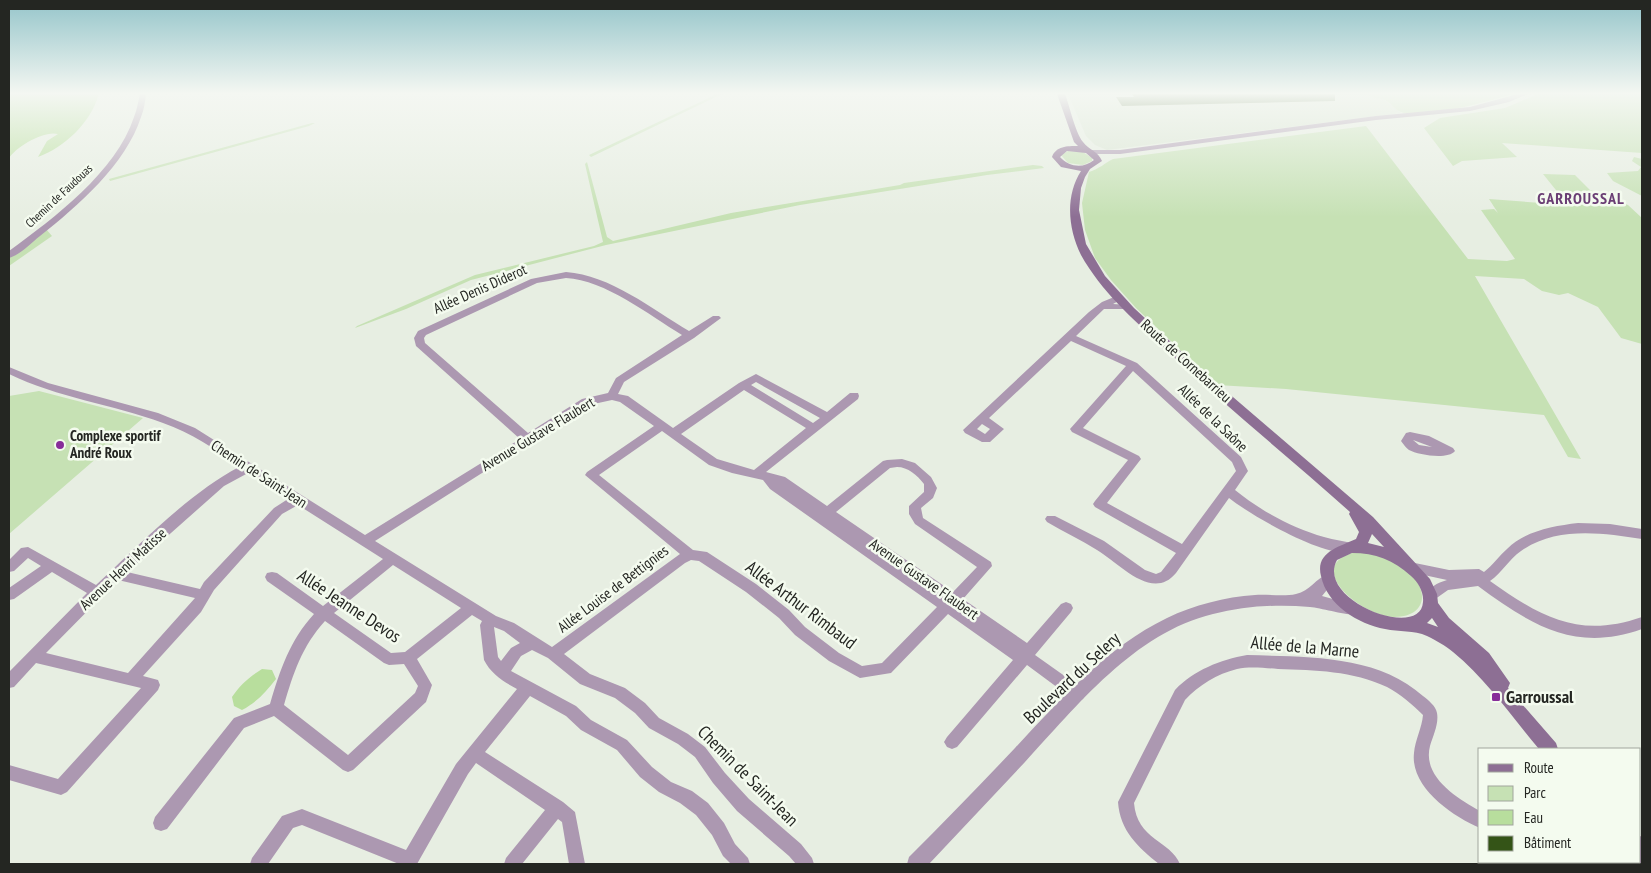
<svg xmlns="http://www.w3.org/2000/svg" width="1651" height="873" font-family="'PT Sans Narrow',sans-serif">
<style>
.built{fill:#d9e5d2}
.green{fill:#c6e1b4}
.water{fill:#b8de9d}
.building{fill:#345417}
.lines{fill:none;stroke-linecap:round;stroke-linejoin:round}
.minor{fill:#ac98b1;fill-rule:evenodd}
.tertiary{fill:#ac98b1;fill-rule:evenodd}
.secondary{fill:#8d6f94;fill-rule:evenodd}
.poi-dot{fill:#872d99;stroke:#f4fbef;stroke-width:2}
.labels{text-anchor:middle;stroke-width:5;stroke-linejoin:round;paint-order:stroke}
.far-street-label{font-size:12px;fill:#242622;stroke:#f4fbef}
.street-label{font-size:15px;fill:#242622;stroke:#f4fbef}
.poi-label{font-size:15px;font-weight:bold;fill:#242622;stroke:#f4fbef;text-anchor:start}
.far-district-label{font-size:16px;font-weight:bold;letter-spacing:1px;fill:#6a3e74;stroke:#f4fbef}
.near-street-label{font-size:18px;fill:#242622;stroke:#f4fbef}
.near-poi-label{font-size:18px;font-weight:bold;fill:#242622;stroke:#f4fbef;text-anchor:start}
</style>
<rect width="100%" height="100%" fill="#e7eee2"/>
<path class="built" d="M1068 94H1377L1401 113 1107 150 1095 145 1086 136Z"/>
<path class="green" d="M717 94H722L591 157 589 155Z
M1367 94H1512C1492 101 1418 120 1401 112 1395 110 1391 103 1385 100 1379 98 1373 99 1367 94Z
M1538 94H1642V153L1502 143 1517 157 1462 161 1453 166 1424 128 1440 118 1505 108Z
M312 123H315L309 126 121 178 110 181 109 179Z
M1366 126 1468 259 1507 261 1515 259 1481 210 1494 209 1498 213 1489 199 1568 205 1543 174 1575 175 1590 190 1628 205 1642 218V344L1621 338 1598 307 1568 293 1559 295 1542 291 1524 279 1475 276 1581 459 1568 457 1544 415 1286 389 1217 385 1136 308 1111 280 1095 258 1085 230 1082 203 1089 172C1099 169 1105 163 1113 159Z
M1068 151 1083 152 1092 158V161L1083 165 1068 163 1061 155Z
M1634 157 1642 159V196L1613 181 1607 173 1638 171 1641 167 1632 161Z
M587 162 607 237 613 241 731 213 900 185 904 183 1033 165 1042 166 1044 168 987 175 800 205 606 245 471 280 406 309 355 328 357 326 475 275 594 246 603 242 585 164Z
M46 229 52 236 9 266V257Z
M39 391 143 418 9 534V396Z
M1356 552C1365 553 1378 553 1386 558 1394 562 1405 568 1412 575 1431 596 1422 618 1393 617 1360 616 1301 565 1356 552Z"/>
<path class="water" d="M9 94H98V96C91 122 64 148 38 157L47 141 58 134C44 130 16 147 9 158Z
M262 669 272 670 276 679C266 692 257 702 242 710L234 706 232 697C240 685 249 677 262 669Z"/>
<path class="building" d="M1132 94H1335V101L1122 106 1116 97H1134Z"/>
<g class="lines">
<path class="minor" d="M140 94H146C145 102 144 110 141 117 126 164 78 206 40 236 31 243 20 255 9 258V251C54 218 116 172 134 117 137 110 138 102 140 94Z
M1518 94H1528L1509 102 1470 111 1376 120 1120 154H1090L1086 152 1090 150H1120L1376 116 1470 107Z
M566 272C610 275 652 309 689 331L713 316H719L721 318 694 338 624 382 618 394 628 396 673 428 739 383 756 374 827 412 850 393H858L859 396 858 399 766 472 785 477 827 506 883 461 887 460 902 459 915 463 931 477 937 488 933 498 921 508 923 518 991 562 992 566 963 599 1027 643 1061 604 1066 602 1071 604 1073 608 1071 612 1035 655 1083 689 1085 694 1083 699 1078 701 1073 699 1027 665 957 747 952 749 947 747 944 742 947 737 1013 660 948 614 891 673 860 678 829 661 795 635 779 618 746 592 699 561 691 560 685 563 564 654 590 674 625 688 645 703 659 718 688 734 705 747 725 773 749 799 801 844 812 858 814 864H796L789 856 737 811 713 783 695 757 678 744 649 728 635 713 615 698 580 684 548 658 532 650 521 656 511 671 576 706 591 720 627 740 652 767 671 782 692 791 708 803 724 823 735 844 748 858 750 864H731L723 856 712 835 696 815 680 803 659 792 640 777 617 750 581 730 566 716 530 696 485 752 563 802 575 812 585 864H569L562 822 558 819 522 864H504L506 858 545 810 476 763 468 774 417 864H399L302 825 293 828 268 864H250L252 858 282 816 302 809 406 850 456 764 517 689C504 682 491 674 484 660L480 625 482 621 472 615 417 659 432 685 426 702 353 770 348 772 343 770 274 716 244 728 167 829 161 831 155 829 153 823 155 817 234 718 270 704C280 670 290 640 314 614L267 581 265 577 267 573 272 572 277 573 323 606 383 559 298 505 282 514 214 590 201 612 143 676 158 680 160 685 158 690 67 792 61 795 9 780V765L58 779 141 688 36 663 14 687 9 688V672L87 593 52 572 14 599 9 600V588L41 566 28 558 14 571 9 572V560L21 548 28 547 96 585C138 546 188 494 239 467 216 449 191 433 163 423 112 404 58 398 9 374V367L48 383 158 413 195 428 365 535 520 439 416 346 414 338 418 331 531 279ZM566 278C605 280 649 315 682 335L616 378 608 393 582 399 528 433 425 343 424 338 426 335 537 283ZM756 382 820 418 813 423 751 385ZM744 390 806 428 754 470 717 459 681 434ZM612 400 620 402 654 426 587 472 585 475 680 554 552 647 514 623 496 616 375 541 589 405ZM662 431 709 465 732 473 763 480 770 489 937 607 882 663 862 666 839 653 805 627 789 610 756 584 707 552 693 550 599 475ZM897 467C908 467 917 475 924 484V492L909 506V514L915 524 977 567 953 592 836 512 890 468ZM248 473 288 499 274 508 204 582 200 589 127 572 224 486ZM393 565 461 608 405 652 391 653 334 613ZM118 580 195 598 128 673 46 653ZM325 621 384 663 389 665 404 664 418 686 415 693 348 755 284 705C293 674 302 646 325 621ZM494 627 504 631 520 643 511 648 501 661 498 657Z
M1119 295 1124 298 1113 304 1130 305V309H1104L1076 336 1137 363 1241 457 1248 471 1235 490C1261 511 1292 528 1324 537 1334 540 1345 541 1354 544L1356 548 1354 552C1328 560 1250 515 1229 498L1176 573C1152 602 1119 563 1097 550 1081 540 1064 532 1047 522L1045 519 1047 516H1055L1104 541 1145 570 1156 574 1161 572 1176 553 1095 507 1093 504 1095 501 1128 460 1072 432 1070 429 1126 366 1071 341 989 418 1004 429 990 442H982L965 433 963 430 1089 312 1102 302ZM1133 371 1232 462 1236 471 1182 544 1107 503 1141 459 1139 456 1083 428ZM982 424 990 429 985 434 977 429Z
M1410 432 1429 436 1453 448 1455 451C1448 460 1418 455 1409 450 1406 448 1404 445 1401 441L1406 433ZM1413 440 1432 447 1419 445Z
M1578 523 1610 524 1642 529V539C1602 533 1557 526 1521 551 1509 559 1502 573 1490 581 1541 617 1579 639 1642 617V629C1575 653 1531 625 1478 586L1448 590 1431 602 1426 601 1424 597C1429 587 1437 583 1447 580L1410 572 1405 571 1404 567 1405 563 1410 562 1449 570 1479 569 1484 572C1493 565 1499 556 1507 549 1525 531 1553 526 1578 523Z
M1247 655C1305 657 1377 654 1423 696 1428 700 1436 706 1437 713 1439 724 1433 736 1430 746 1422 777 1457 798 1480 811V828C1452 816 1410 787 1414 753 1415 740 1422 728 1423 715 1412 704 1400 694 1387 687 1353 671 1315 670 1278 669 1265 668 1250 666 1237 669 1217 674 1199 685 1185 700L1134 803C1137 840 1170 840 1180 864H1159C1138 847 1120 831 1118 802L1175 690C1194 670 1220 660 1247 655Z
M1542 862H1558L1557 864H1541Z"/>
<path class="tertiary" d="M1328 574 1333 576 1335 580 1322 596 1358 606 1361 610 1358 614C1351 617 1322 608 1310 607 1278 604 1244 606 1213 614 1134 633 1077 706 1025 762 993 796 961 830 929 864H907L909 857C945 821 980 785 1015 748 1060 700 1107 647 1167 618 1194 605 1225 597 1255 595 1268 594 1284 597 1296 594 1310 591 1316 578 1328 574Z"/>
<path class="secondary" d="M1057 94H1065C1070 107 1075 132 1083 142 1089 150 1098 151 1102 161L1090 169 1085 177 1081 188 1079 210 1086 244 1105 276 1134 308 1198 367 1373 517 1430 579 1437 594 1438 603 1449 618 1489 653 1510 683 1508 688 1556 743 1558 749H1539C1512 717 1486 679 1453 652 1446 646 1435 640 1427 636 1414 630 1399 632 1385 629 1358 624 1327 605 1321 576 1315 552 1339 547 1356 539L1359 532 1349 514 1350 512C1288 456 1222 404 1162 346 1132 318 1101 291 1081 255 1068 229 1065 196 1081 171L1061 167 1052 157C1056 146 1067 146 1078 146L1074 142ZM1067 151 1086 153 1094 160C1083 169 1069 167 1060 157ZM1372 534 1384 547 1368 543ZM1352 553C1375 553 1394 560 1411 576 1418 582 1424 592 1423 602 1421 641 1315 600 1337 560ZM1432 618 1438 627 1427 623Z
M1640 836 1642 837V864H1634L1633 862H1640Z"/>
</g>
<linearGradient id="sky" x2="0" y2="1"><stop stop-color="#95c5ca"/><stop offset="0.43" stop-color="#f4f7f2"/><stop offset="1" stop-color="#f4f7f2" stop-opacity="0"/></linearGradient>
<rect width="1651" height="217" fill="url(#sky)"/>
<g class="poi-dot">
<circle cx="60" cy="445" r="5"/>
<rect x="1491" y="692" width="10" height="10" rx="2.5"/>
</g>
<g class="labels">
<g class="far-street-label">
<text transform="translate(59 196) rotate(-43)" y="4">Chemin de Faudouas</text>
</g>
<g class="street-label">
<text transform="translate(480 289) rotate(-24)" y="5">Allée Denis Diderot</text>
<text transform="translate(1186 361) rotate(42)" y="5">Route de Cornebarrieu</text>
<text transform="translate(1213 418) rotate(44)" y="5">Allée de la Saône</text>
<text transform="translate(538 434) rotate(-31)" y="5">Avenue Gustave Flaubert</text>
<text transform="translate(259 474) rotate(33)" y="5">Chemin de Saint-Jean</text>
<text transform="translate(123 569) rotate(-43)" y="5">Avenue Henri Matisse</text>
<text transform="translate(924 579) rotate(35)" y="5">Avenue Gustave Flaubert</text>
<text transform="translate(613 589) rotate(-37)" y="5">Allée Louise de Bettignies</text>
</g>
<g class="poi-label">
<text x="70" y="441">Complexe sportif<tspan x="70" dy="17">André Roux</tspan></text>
</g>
<g class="far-district-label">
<text x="1581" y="204">GARROUSSAL</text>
</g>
<g class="near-street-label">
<text transform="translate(801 605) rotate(37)" y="6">Allée Arthur Rimbaud</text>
<text transform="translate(349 606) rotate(33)" y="6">Allée Jeanne Devos</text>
<text transform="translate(1305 647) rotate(5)" y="6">Allée de la Marne</text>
<text transform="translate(1072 678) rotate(-43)" y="6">Boulevard du Selery</text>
<text transform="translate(748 776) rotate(45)" y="6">Chemin de Saint-Jean</text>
</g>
<g class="near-poi-label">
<text x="1506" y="703">Garroussal</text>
</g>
</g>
<rect width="1651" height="873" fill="none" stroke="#242622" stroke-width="20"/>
<rect x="1478" y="748" width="162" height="115" fill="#f4fbef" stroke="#a1a69d"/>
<rect x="1488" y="764" width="25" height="8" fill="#8d6f94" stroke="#a1a69d"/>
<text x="1524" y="773" font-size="15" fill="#242622">Route</text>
<rect x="1488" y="786" width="25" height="15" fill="#c6e1b4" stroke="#a1a69d"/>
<text x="1524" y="798" font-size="15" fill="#242622">Parc</text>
<rect x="1488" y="810" width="25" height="15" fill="#b8de9d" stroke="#a1a69d"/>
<text x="1524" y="823" font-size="15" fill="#242622">Eau</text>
<rect x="1488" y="836" width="25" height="15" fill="#345417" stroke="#a1a69d"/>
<text x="1524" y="848" font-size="15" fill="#242622">Bâtiment</text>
</svg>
